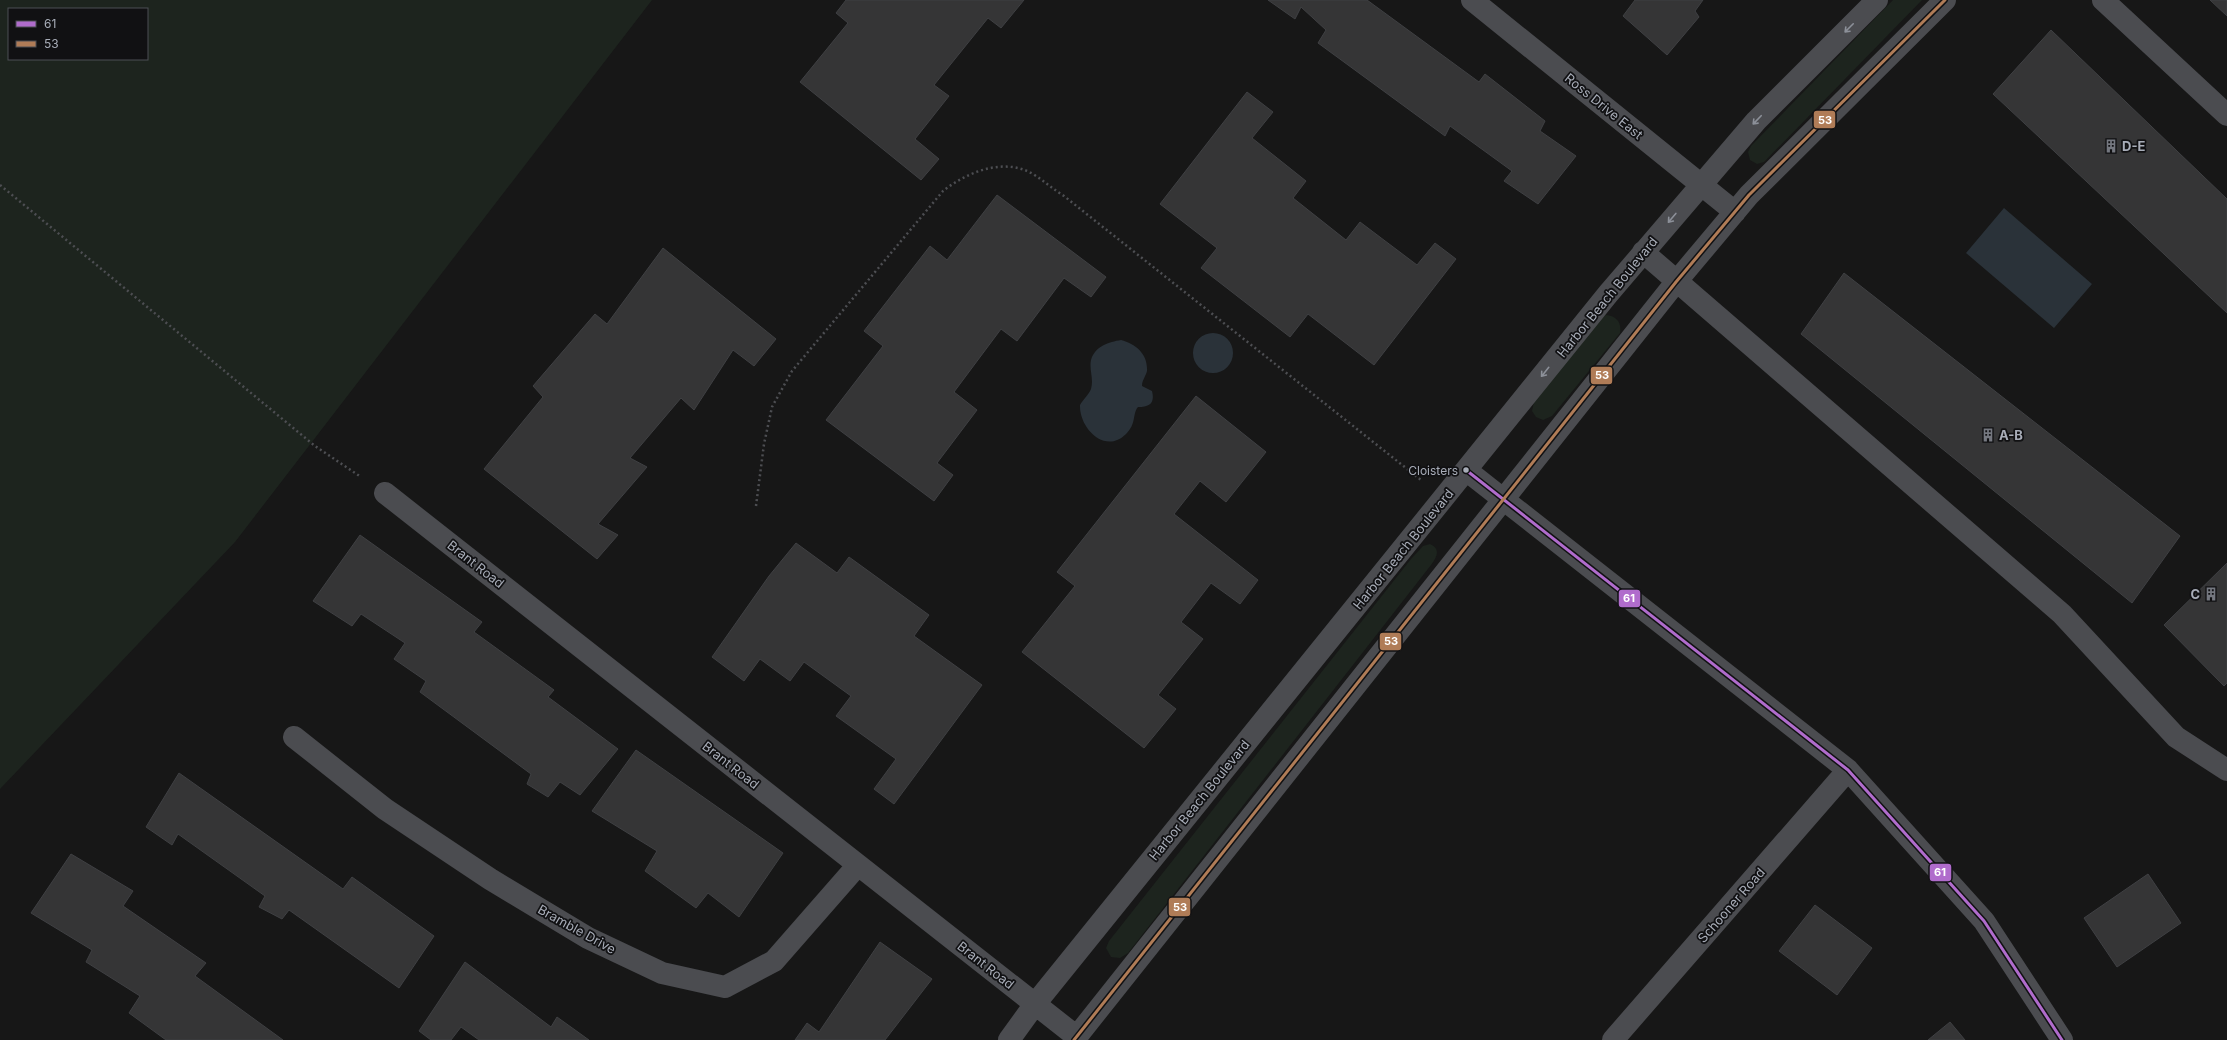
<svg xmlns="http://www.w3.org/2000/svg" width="2227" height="1040" font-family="Inter,sans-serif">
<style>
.green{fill:#1d241e;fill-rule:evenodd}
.water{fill:#2a3239}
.building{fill:#353536;stroke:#3f4043}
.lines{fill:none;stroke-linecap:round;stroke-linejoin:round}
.path{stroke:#4d4e52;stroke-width:2.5;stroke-dasharray:2 3;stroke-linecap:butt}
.minor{stroke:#4b4c50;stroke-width:22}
.bus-1-casing{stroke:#111113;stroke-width:6}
.bus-2-casing{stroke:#111113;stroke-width:6}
.bus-1{stroke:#b06ccc;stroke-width:3}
.bus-2{stroke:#b07c57;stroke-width:3}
.oneway{stroke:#8c9099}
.bus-dot{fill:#a8adb8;stroke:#111113;stroke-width:1.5}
.labels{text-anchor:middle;stroke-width:3.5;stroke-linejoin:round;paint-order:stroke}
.bus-label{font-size:12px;fill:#a8adb8;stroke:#111113;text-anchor:end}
.street-label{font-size:13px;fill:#a8adb8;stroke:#111113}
.poi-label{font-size:13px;font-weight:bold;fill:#a8adb8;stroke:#111113;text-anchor:start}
.line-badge{stroke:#111113;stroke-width:1.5}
.badge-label{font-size:11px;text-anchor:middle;font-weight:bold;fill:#fff}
</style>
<rect width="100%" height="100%" fill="#171717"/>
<path class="green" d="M0 0H652L235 542 0 789ZM9 9H147V59H9Z
M1893 0H1922L1764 162 1757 164 1750 160 1748 152 1751 146Z
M1606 315C1616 316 1622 322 1620 333L1552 416 1543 420 1536 417 1532 411 1534 402 1598 320Z
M1430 544C1441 549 1437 557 1431 565L1128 953 1120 958 1111 957 1106 948 1109 941 1411 559 1423 546Z"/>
<path class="water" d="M2004 208 2092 284 2054 328 1966 253Z
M1193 353a20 20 0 1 1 40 0a20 20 0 1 1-40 0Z
M1121 340C1136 344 1148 354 1147 371 1146 376 1142 380 1142 386L1152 391C1155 403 1150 407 1138 407 1132 414 1137 423 1126 434 1105 455 1079 428 1080 405 1083 400 1089 394 1091 389 1094 379 1089 370 1091 360 1095 346 1109 342 1121 340Z"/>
<path class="building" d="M846 0H1024L1001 28 988 18 934 85 949 96 915 139 939 159 921 180 800 82 848 23 836 13Z
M1268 0H1367L1479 82 1485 74 1545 121 1540 131 1576 156 1538 204 1504 181 1512 171 1450 126 1445 136 1318 43 1326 30 1301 7 1295 19Z
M1635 0H1703L1695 11 1699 17 1667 55 1623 16Z
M2210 0H2227V16Z
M2051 30 2227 199V313L1993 94Z
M1247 92 1273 112 1252 138 1306 181 1293 198 1346 240 1360 222 1417 265 1435 243 1456 259 1374 365 1308 314 1290 337 1201 268 1217 248 1160 204Z
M997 195 1106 277 1091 297 1064 278 1017 341 1001 329 954 392 977 410 937 463 953 475 934 501 826 420 883 346 864 331 930 246 947 260Z
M663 248 776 339 754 366 733 350 694 410 681 398 630 458 647 467 598 524 618 535 597 559 484 469 543 397 533 386 595 314 607 324Z
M1844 273 2180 536 2132 603 1801 334Z
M1196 396 1266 452 1226 502 1200 481 1174 514 1258 580 1240 604 1211 583 1181 622 1203 639 1158 695 1176 709 1144 748 1022 652 1075 586 1057 572Z
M360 535 482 622 474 632 554 690 548 697 618 749 580 795 560 782 548 797 527 784 531 774 420 692 426 681 394 659 405 643 361 614 352 626 313 601Z
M796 543 837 573 849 557 929 615 914 636 982 685 894 804 874 789 896 759 836 716 851 696 804 662 790 681 760 659 744 681 712 657 769 576Z
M2227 563V683L2224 686 2164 625Z
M636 750 783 853 739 917 708 893 696 908 645 871 657 851 592 811Z
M179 773 343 889 352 877 434 936 399 988 289 910 282 919 259 907 265 896 178 834 172 845 146 827Z
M71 854 133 891 123 906 206 963 195 976 283 1040H166L129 1013 140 996 86 962 92 950 31 913Z
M2148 874 2181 923 2117 967 2084 918Z
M1815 905 1872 948 1837 995 1779 951Z
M880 942 932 979 885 1040H795L807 1023 819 1032Z
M465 962 551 1027 557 1017 589 1040H479L461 1027 451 1040H431L419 1031Z
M1950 1022 1965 1040H1928Z"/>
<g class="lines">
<path class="path" d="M0 185 315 446 361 477
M756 506 764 444 772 407 792 371 943 191C967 172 1004 157 1033 174 1044 181 1053 189 1064 196L1421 480"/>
<path class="minor" d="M1472 0 1735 212
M2103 0 2227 115
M1643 252 2062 614 2176 737 2227 770
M1466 470 1848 770 1984 921 2062 1040
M385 493 1077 1037
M294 737 385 809 490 879 588 938 662 973 725 987 774 961 858 865
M1009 1040 1035 1004 1608 294 1756 121 1877 0
M1074 1040 1676 282 1749 195 1945 0
M1613 1040 1848 770"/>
<g class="bus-1-casing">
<path id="bus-1" d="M1466 470 1848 770 1984 921 2062 1040"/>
</g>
<g class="bus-2-casing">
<path id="bus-2" d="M1074 1040 1676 282 1749 195 1945 0"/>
</g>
<use href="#bus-1" class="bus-1"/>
<use href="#bus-2" class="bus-2"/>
</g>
<defs><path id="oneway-shaft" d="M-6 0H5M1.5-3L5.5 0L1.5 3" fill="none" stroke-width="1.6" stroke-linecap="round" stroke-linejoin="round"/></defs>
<g class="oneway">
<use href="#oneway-shaft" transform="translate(1849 28) rotate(135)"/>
<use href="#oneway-shaft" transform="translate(1757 120) rotate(134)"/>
<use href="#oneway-shaft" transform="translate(1672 218) rotate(130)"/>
<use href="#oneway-shaft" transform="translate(1545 372) rotate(129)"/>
</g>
<defs>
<g id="building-bare" transform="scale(1.08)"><path d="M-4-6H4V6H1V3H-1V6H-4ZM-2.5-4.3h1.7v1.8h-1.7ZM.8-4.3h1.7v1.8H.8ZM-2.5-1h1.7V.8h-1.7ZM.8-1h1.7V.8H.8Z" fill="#757880" stroke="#111113" stroke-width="2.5" paint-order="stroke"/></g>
</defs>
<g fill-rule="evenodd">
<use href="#building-bare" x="2111" y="146"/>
<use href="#building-bare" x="1988" y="435"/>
<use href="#building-bare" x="2211" y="594"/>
</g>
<circle class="bus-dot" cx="1466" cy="470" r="3.5"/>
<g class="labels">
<g class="bus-label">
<text x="1458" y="475">Cloisters</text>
</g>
<g class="street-label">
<text transform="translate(1604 106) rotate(39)" y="5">Ross Drive East</text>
<text transform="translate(1607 297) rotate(-51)" y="5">Harbor Beach Boulevard</text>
<text transform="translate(1403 549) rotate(-51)" y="5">Harbor Beach Boulevard</text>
<text transform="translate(476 564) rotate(38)" y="5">Brant Road</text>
<text transform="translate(731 765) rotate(38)" y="5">Brant Road</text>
<text transform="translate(1199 800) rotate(-51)" y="5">Harbor Beach Boulevard</text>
<text transform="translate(1731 905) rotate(-49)" y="5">Schooner Road</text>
<text transform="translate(577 929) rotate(29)" y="5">Bramble Drive</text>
<text transform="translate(986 965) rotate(38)" y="5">Brant Road</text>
</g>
<g class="poi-label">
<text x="2122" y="151">D-E</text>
<text x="1999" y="440">A-B</text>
<text x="2200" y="599" text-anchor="end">C</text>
</g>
</g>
<g class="line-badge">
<rect x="1813" y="110" width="23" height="19" rx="4" fill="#b07c57"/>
<rect x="1590" y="366" width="23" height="19" rx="4" fill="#b07c57"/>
<rect x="1618" y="589" width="23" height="19" rx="4" fill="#b06ccc"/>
<rect x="1379" y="632" width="23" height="19" rx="4" fill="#b07c57"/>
<rect x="1929" y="863" width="23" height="19" rx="4" fill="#b06ccc"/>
<rect x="1168" y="897" width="23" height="20" rx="4" fill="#b07c57"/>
</g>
<g class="badge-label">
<text x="1825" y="124">53</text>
<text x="1602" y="379">53</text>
<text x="1629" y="602">61</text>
<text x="1391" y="645">53</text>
<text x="1940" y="876">61</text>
<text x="1180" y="911">53</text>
</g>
<rect x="8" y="8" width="140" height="52" fill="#111113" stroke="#4d4f55"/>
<rect x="16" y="21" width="20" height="6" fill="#b06ccc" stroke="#4d4f55"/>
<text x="44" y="28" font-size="12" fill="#a8adb8">61</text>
<rect x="16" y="41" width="20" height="6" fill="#b07c57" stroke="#4d4f55"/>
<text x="44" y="48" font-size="12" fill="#a8adb8">53</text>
</svg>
